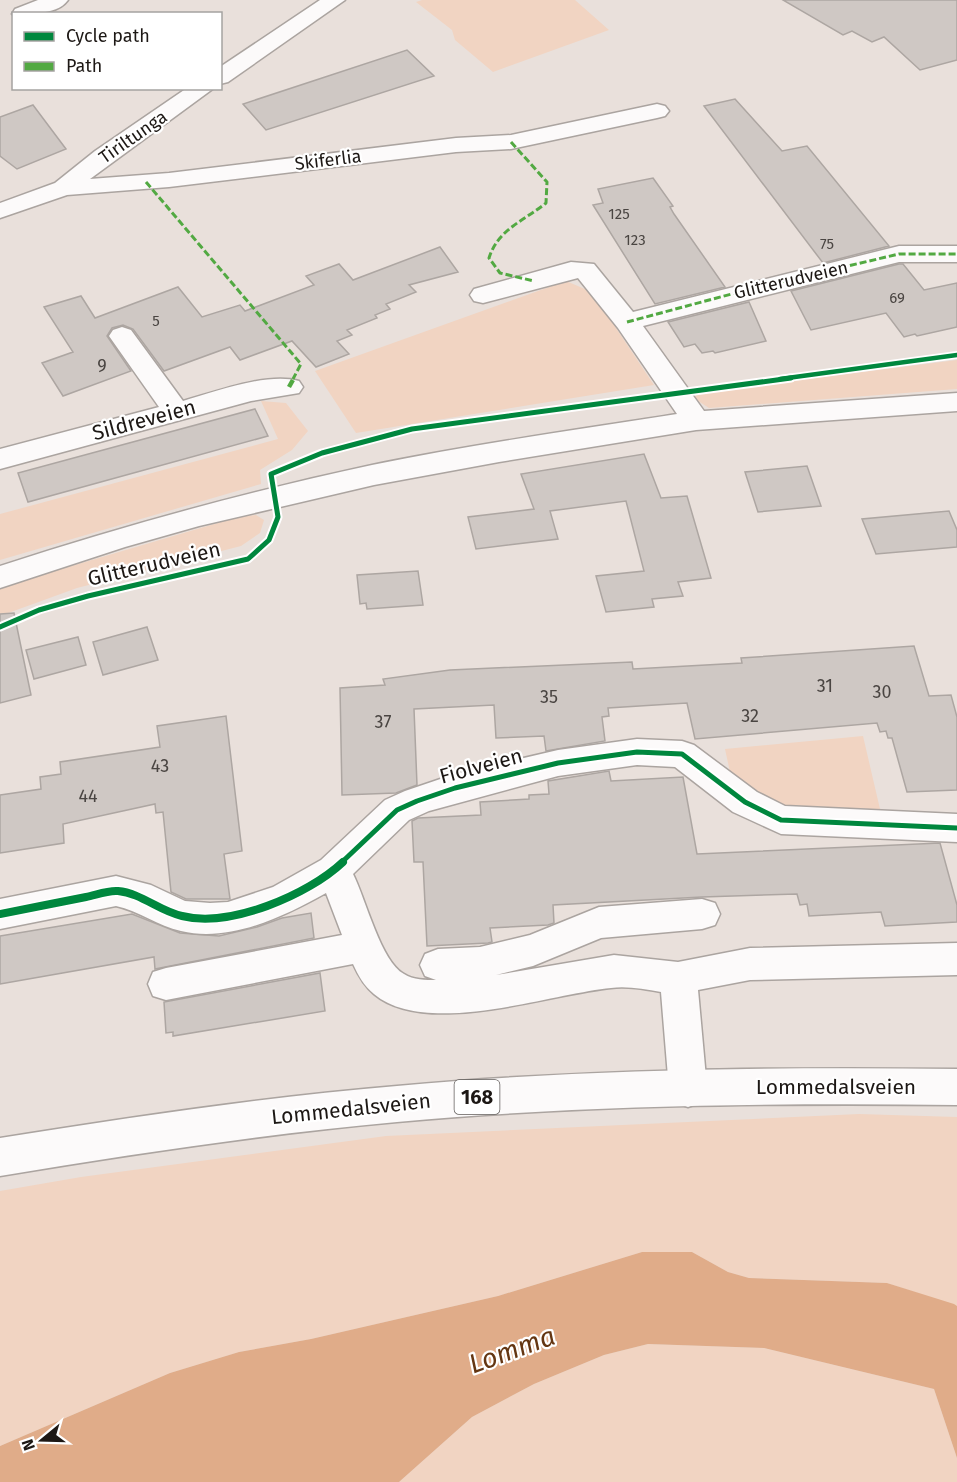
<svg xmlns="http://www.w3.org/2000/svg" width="957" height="1482" font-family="'Fira Sans',sans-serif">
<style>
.green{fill:#f1d4c2}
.water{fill:#e0ac89}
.building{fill:#cfc8c4;stroke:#ada6a2;stroke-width:1.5}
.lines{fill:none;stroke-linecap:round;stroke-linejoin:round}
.minor-casing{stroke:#aba4a0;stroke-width:3}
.major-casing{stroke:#aba4a0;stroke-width:3}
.minor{fill:#fcfafa;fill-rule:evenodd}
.major{fill:#fcfafa;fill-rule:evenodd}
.quiet-far1{stroke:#52a942;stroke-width:3;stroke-dasharray:7 3;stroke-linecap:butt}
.quiet{stroke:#52a942;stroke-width:4.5;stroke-dasharray:8 4.5;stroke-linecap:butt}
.cycleway-far2-casing{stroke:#fff;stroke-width:8}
.cycleway-far1-casing{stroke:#fff;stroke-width:9}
.cycleway-casing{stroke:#fff;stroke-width:11}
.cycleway-far2{stroke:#00873e;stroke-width:4.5}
.cycleway-far1{stroke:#00873e;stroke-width:5}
.cycleway{stroke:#00873e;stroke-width:8}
.labels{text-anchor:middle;stroke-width:4.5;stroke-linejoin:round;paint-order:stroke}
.far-number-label{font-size:15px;fill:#4a4542}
.far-street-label{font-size:18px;fill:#1d1815;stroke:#fff}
.number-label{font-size:18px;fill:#4a4542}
.shield{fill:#fff;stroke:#615d5b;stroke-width:1.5}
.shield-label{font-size:20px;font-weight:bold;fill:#1d1815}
.street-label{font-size:21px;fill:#1d1815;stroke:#fff}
.near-water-label{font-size:27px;font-style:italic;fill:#643612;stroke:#fff}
</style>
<rect width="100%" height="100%" fill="#e9e0db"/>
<path class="green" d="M422 0H575L609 30 493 72 455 40 452 30 416 2Z
M566 281 592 292 654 385 356 433 315 371Z
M957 360V389L709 408 692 397 704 392Z
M261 401 286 403 308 431 292 450 260 470 261 484 0 560V514L278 439Z
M256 515 264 520 260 533 241 546 77 588 0 616V587L238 517Z
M863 736 880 809 780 808 730 772 725 749Z
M859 1114 957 1117V1306L887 1283 749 1278 728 1272 692 1252H642L498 1296 311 1339 239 1352 170 1373 0 1446V1191L81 1177 386 1136Z
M648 1344 764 1348 934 1389 957 1458V1482H399L472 1417 534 1384 604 1355Z"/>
<path class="water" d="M642 1252H692L728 1272 749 1278 887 1283 954 1304 957 1306V1458L934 1389 764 1348 648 1344 604 1355 534 1384 472 1417 399 1482H0V1446L170 1373 239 1352 311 1339 498 1296Z"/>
<path class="building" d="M783 0H957V60L920 70 884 37 872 42 852 31 843 35Z
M407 50 434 76 266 130 243 104Z
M735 99 782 151 807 146 889 246 823 263 704 106Z
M33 105 66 149 17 169 0 156V117Z
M653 178 673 206 670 207 674 214 725 287 655 304 593 205 603 203 598 189Z
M440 247 458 272 409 285 416 292 386 304 390 309 375 315 377 318 347 330 352 335 337 341 349 354 316 367 292 341 240 360 230 347 164 371 133 329 123 325 112 328 107 336 131 371 63 396 42 363 73 352 44 307 81 296 95 318 178 287 202 317 240 305 245 311 314 285 306 276 339 264 353 280Z
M899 264H903L924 290 957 283V327L917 336 915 334 904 337 886 313 811 330 791 291Z
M749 302 766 341 715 353 713 351 702 353 695 344 684 347 668 322Z
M255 409 268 436 28 502 18 473Z
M644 454 661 498 687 496 711 578 678 582 683 596 652 599 654 607 606 612 596 576 644 571 626 501 550 511 558 539 476 549 468 517 534 509 521 474Z
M807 466 821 506 758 512 745 472Z
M949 511 957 530V547L876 554 862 519Z
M418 571 423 605 367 609 366 603 360 604 357 575Z
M14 613 31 695 0 703V614Z
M147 627 158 660 103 675 93 642Z
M78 637 86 665 34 679 26 650Z
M914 646 929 696 951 695 957 717V790L907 792 892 738H888L886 731 880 732 877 723 695 739 687 703 608 708 609 716 602 717 605 741 546 751 544 736 496 738 494 705 414 709 417 785 396 793 342 795 340 688 385 685 383 679 450 670 632 662 633 669 742 663 741 658Z
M226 716 242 851 224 854 230 899H186L171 892 163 812 156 813 155 804 63 824 64 843 0 853V795L41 789 40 777 61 774 60 762 160 747 157 726Z
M609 771 611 781 683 777 697 854 940 843 957 905V922L885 926 881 912 809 916 807 904 800 905 797 894 702 897 553 905 554 923 548 925 490 928 492 942 488 943 427 946 423 862H414L412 821 418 818 481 815 480 802 529 799V795L549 794 548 781Z
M311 913 314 938 155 969 154 957 0 984V936L132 914 180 933 219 936 257 927 282 918Z
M320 973 325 1011 173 1036V1032L166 1033 164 1002Z"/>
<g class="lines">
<g class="minor-casing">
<path id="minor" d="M38 0H68C55 18 25 11 12 14L15 9Z
M320 0H345L228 82 220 84V67Z
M187 88H214L90 179 169 173 456 138 511 135 657 104 665 106 669 111 665 116 657 118 511 149 456 152 169 187 67 195 0 218V203L55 183 95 151Z
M899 246H957V262H899L643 326 704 411 957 393V411L696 430 499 462 374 485 199 526 125 547 0 588V566C123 526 246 492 372 465 473 444 576 430 677 414L618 328 578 278 483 303 474 301 470 295 474 289 571 262 594 264 633 312Z
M122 327 131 330 183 401C215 392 267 372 299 381L303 387 299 393 251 401 0 469V449L159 407 109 336 113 330Z
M637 739 682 741 694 745 757 792 785 806 957 814V842L781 834 733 812 675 767 637 765 558 776 429 811 409 820 353 874C366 900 381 962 404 974 413 980 426 980 436 980L425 976 420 965 425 954 438 949 480 947 530 935 599 907 702 899 715 903 720 914 715 925 702 929 601 938 533 966 496 975 614 955 678 962 750 948 957 943V975L750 980 698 990 707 1089 702 1102 688 1107 674 1102 669 1089 661 992C644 989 627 986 611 988 549 994 426 1038 374 994 364 986 358 975 353 964L166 1000 153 996 148 984 153 972 166 968 342 935 326 893C285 916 230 943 181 931 158 926 139 911 116 906L0 929V899L116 876 151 885 185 901 210 903 228 902 273 887 321 860 385 800 405 791 455 774 558 750Z"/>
</g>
<g class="major-casing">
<path id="major" d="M957 1069V1105C770 1103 583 1105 397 1122 264 1134 132 1154 0 1176V1138C132 1117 264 1097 397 1086 583 1069 770 1067 957 1069Z"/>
</g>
<use href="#minor" class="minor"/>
<use href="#major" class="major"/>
<path class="quiet-far1" d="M511 142 547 182 546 203C524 221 498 229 489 258L500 273 534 281
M146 182 301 364 293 379
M627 322 754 288 899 254H957"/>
<path class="quiet" d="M289 387 294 378"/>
<g class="cycleway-far2-casing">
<path id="cycleway-far2" d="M780 379 957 355"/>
</g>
<g class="cycleway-far1-casing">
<path id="cycleway-far1" d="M0 627 39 610 88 596 248 559 269 540 278 517 271 474 322 453 412 429 791 378
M341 863 397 810 417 801 455 788 558 763 637 752 682 754 745 802 781 820 957 828"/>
</g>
<g class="cycleway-casing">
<path id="cycleway" d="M0 914C29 908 57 903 86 897 96 895 108 890 118 891 141 893 159 911 182 916 230 928 308 895 343 862"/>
</g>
<use href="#cycleway-far2" class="cycleway-far2"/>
<use href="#cycleway-far1" class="cycleway-far1"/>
<use href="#cycleway" class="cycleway"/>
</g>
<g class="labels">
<g class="far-number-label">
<text x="619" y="219">125</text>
<text x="635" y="245">123</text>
<text x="827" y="249">75</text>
<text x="897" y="303">69</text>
<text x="156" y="326">5</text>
</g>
<g class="far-street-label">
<text transform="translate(133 137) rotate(-35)" y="6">Tiriltunga</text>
<text transform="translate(328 160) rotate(-7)" y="6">Skiferlia</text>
<text transform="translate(791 280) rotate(-13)" y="6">Glitterudveien</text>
</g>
<g class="number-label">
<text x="102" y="372">9</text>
<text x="825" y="692">31</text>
<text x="882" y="698">30</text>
<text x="549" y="703">35</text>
<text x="750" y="722">32</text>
<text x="383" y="728">37</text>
<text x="160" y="772">43</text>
<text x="88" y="802">44</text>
</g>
<rect class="shield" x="454.5" y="1080" width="45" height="34" rx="4.5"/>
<g class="shield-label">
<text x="477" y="1104">168</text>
</g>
<g class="street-label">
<text transform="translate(144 420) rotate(-15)" y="7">Sildreveien</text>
<text transform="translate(154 564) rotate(-13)" y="7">Glitterudveien</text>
<text transform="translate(481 766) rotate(-15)" y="7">Fiolveien</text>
<text x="836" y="1094">Lommedalsveien</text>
<text transform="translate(351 1109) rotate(-6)" y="7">Lommedalsveien</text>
</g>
<g class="near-water-label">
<text transform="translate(512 1350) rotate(-20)" y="9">Lomma</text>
</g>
</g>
<rect x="12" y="12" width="210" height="78" fill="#ffffff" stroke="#a5a3a1" stroke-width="1.5"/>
<rect x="24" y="32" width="30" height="9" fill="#00873e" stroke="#a5a3a1" stroke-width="1.5"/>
<text x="66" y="42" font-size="18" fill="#1d1815">Cycle path</text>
<rect x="24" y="62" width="30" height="9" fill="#52a942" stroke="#a5a3a1" stroke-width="1.5"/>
<text x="66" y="72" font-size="18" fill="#1d1815">Path</text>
<g transform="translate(42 1440) rotate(251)" stroke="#ffffff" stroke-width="4.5" paint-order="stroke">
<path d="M0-4.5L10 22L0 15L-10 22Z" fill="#1d1815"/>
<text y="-9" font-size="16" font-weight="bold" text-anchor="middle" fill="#1d1815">N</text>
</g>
</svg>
